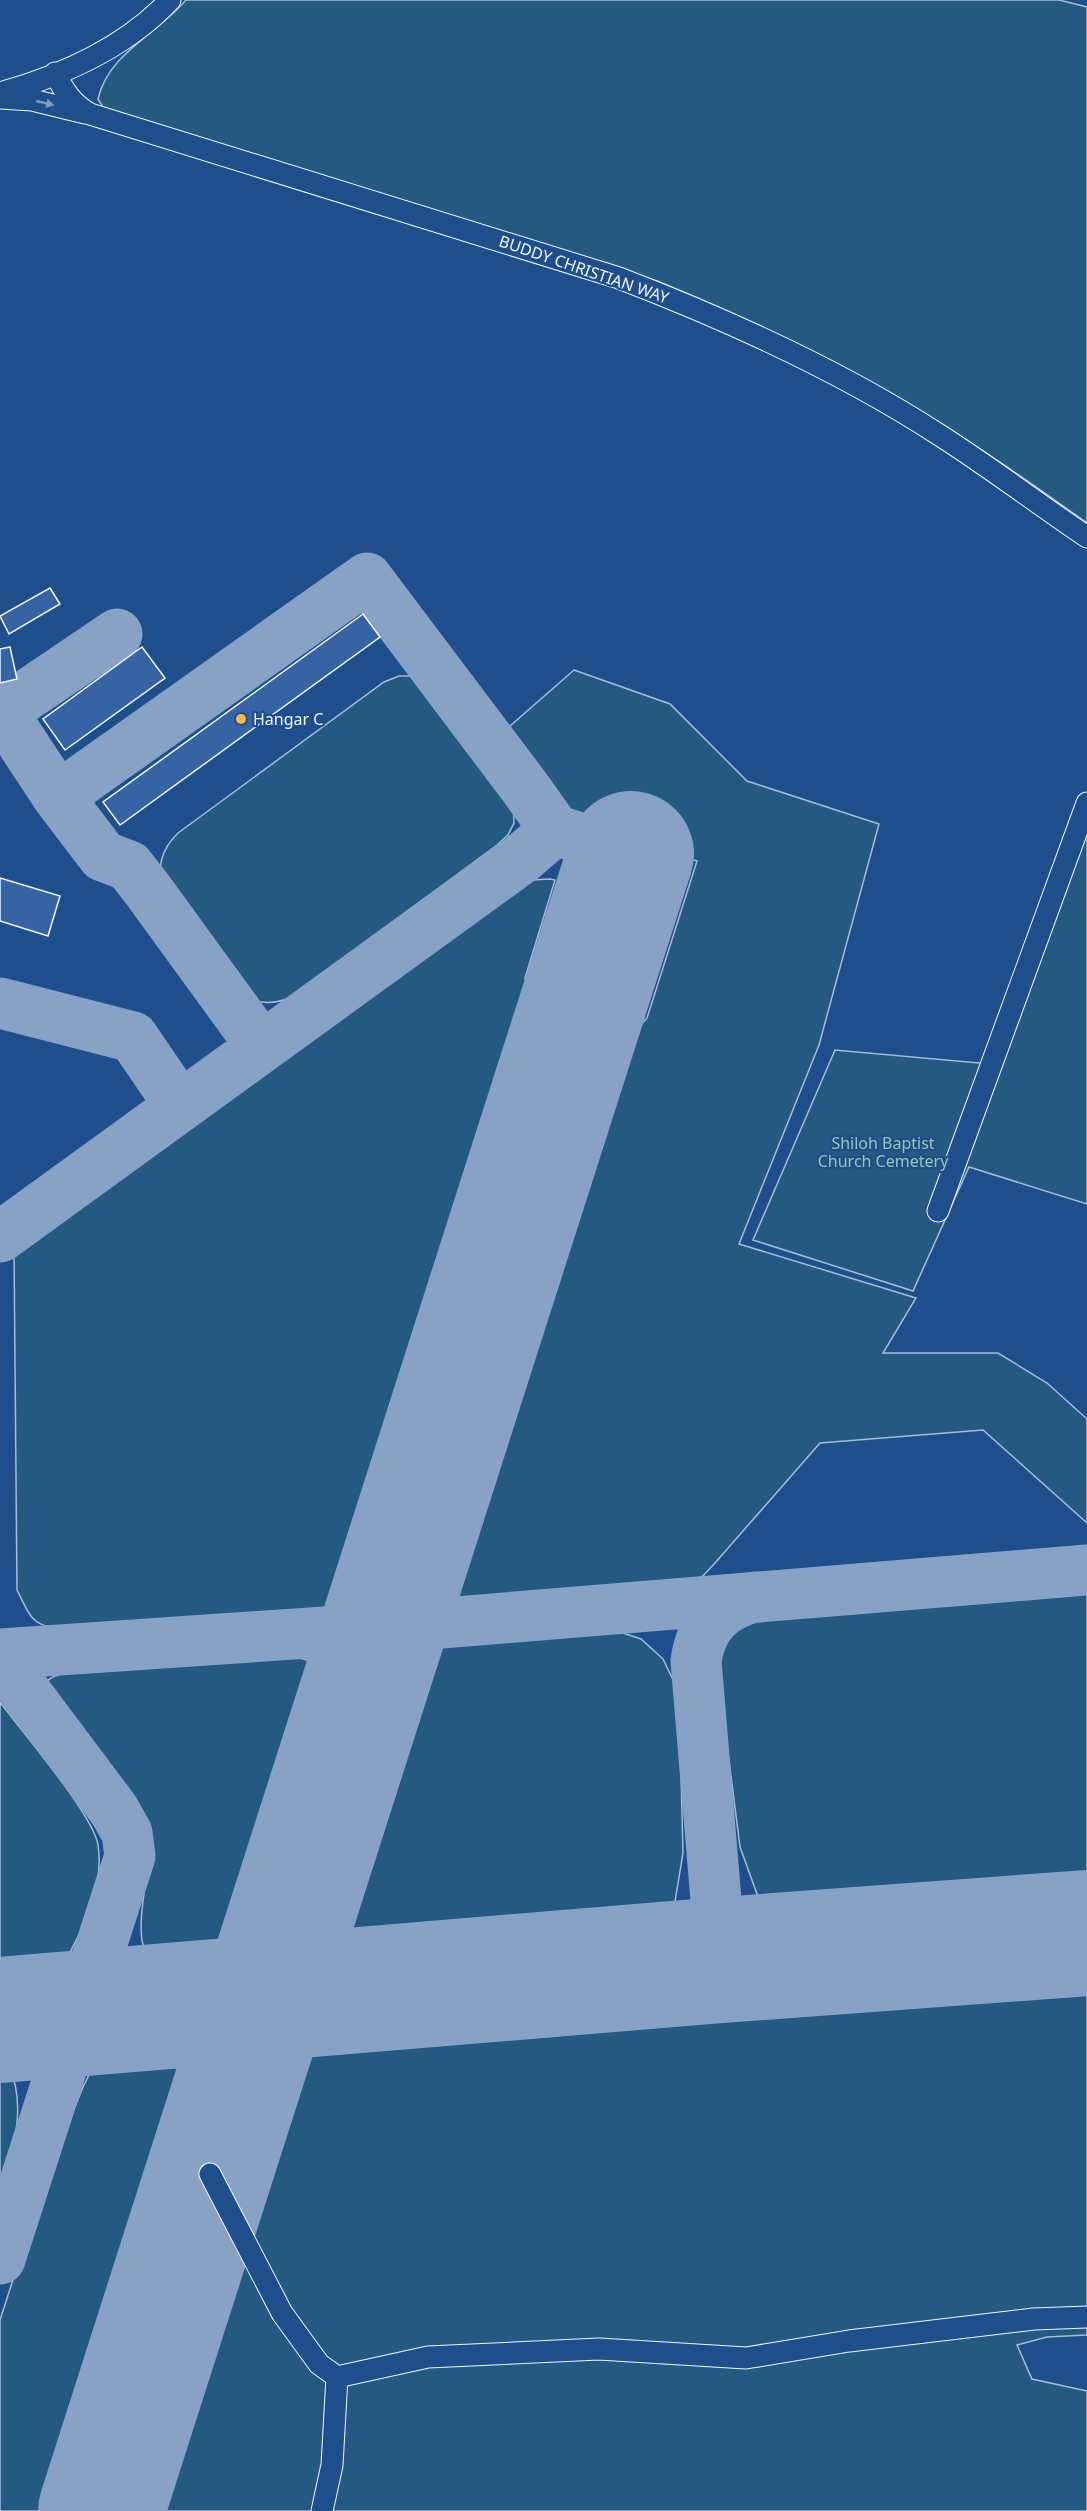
<svg xmlns="http://www.w3.org/2000/svg" width="1087" height="2511" font-family="'Noto Sans',sans-serif">
<style>
.green{fill:#245a82;stroke:#a8bbd7;stroke-width:1.5}
.lines{fill:none;stroke-linecap:round;stroke-linejoin:round}
.taxiway{stroke:#88a2c6;stroke-width:51}
.runway{stroke:#88a2c6;stroke-width:126}
.building{fill:#3563a3;stroke:#f2f6ff;stroke-width:1.5}
.minor-casing{stroke:#f2f6ff;stroke-width:23}
.minor{stroke:#1f4e8c;stroke-width:21}
.oneway{fill:#7e9ac0}
.poi-dot{fill:#ffb74d;stroke:#1f4e8c;stroke-width:2}
.labels{text-anchor:middle;stroke-width:4.5;stroke-linejoin:round;paint-order:stroke}
.street-label{font-size:16px;fill:#f2f6ff;stroke:#1f4e8c}
.poi-label{font-size:16px;fill:#f2f6ff;stroke:#1f4e8c;text-anchor:start}
.park-label{font-size:16px;fill:#97c8a6;stroke:#1f4e8c}
</style>
<rect width="100%" height="100%" fill="#1f4e8c"/>
<path class="green" d="M186 0H1059L1087 7V523C1046 494 1005 464 962 438 865 378 763 324 657 281L123 117 103 107 98 99C108 54 157 34 186 0Z
M574 670 670 704 747 781 879 824 819 1045 739 1244 916 1298 883 1353H998L1047 1383 1087 1419V1523L983 1430 820 1443 715 1563 703 1576 694 1580 458 1601 448 1599 438 1592 610 1061 647 1018 697 861 566 818 559 813 501 734Z
M399 676H411L433 683 513 792 514 823 508 835 497 845 291 997C272 1006 254 1004 237 991L165 889C156 867 161 850 178 833L384 682Z
M1087 831V1204L969 1167 913 1291 753 1240 835 1050 1001 1065Z
M550 879 555 880 525 978 534 1023 347 1604 337 1610 71 1630C33 1626 33 1623 17 1590L14 1249 261 1069 260 1065 494 890C511 880 530 880 550 879Z
M1087 1591V1890L765 1916 740 1847 716 1658C721 1638 731 1622 753 1618Z
M600 1630 617 1631 641 1639 663 1659 675 1684 680 1735 683 1853 672 1920 664 1925 322 1953 420 1646Z
M292 1656 311 1661 324 1675 229 1960 155 1965C125 1943 153 1869 150 1839 149 1828 144 1818 140 1808L46 1691 45 1684C52 1673 69 1673 81 1672Z
M0 1702C22 1732 93 1814 98 1845 105 1892 80 1935 58 1974L0 1979Z
M1087 1976V2335L1047 2337 1017 2345 1032 2379 1087 2391V2511H143L294 2040Z
M200 2051 55 2511H0V2320L41 2193 68 2124 83 2087 93 2067 102 2056Z
M0 2064H8C29 2107 11 2155 0 2199Z"/>
<g class="lines">
<path class="taxiway" d="M58 797 2 712 117 634
M0 1003 133 1037 180 1106
M262 1047 147 889 129 866 103 856 58 797 367 578 526 789 555 830
M0 1237 521 859 555 830 631 854
M0 1654 382 1628 1087 1570
M0 1658 114 1810 127 1833 130 1856 0 2259
M721 1960 696 1661C701 1625 721 1605 755 1597"/>
<path class="runway" d="M0 2020 721 1960 1087 1933
M101 2511 631 854"/>
</g>
<path class="building" d="M50 588 60 604 9 634 0 616Z
M363 614 380 637 120 825 103 802Z
M10 647 17 679 0 683V649Z
M142 647 165 678 65 750 43 719Z
M0 878 60 896 48 936 0 921Z"/>
<g class="lines">
<g class="minor-casing">
<path id="minor" d="M55 73C64 91 72 104 90 114L619 278C728 320 843 372 941 436 991 468 1038 504 1087 537
M0 93C61 76 126 47 170 0
M0 98 32 100 85 113
M938 1211 1087 803
M210 2174 282 2313 319 2364 337 2377
M322 2511 332 2465 337 2377 428 2357 599 2349 746 2358 849 2341 1034 2319 1087 2317"/>
</g>
<use href="#minor" class="minor"/>
</g>
<defs><path id="oneway-solid" d="M-6-.8H1V-3.2L6.5 0L1 3.2V.8H-6Z" transform="scale(1.5)"/></defs>
<use class="oneway" href="#oneway-solid" transform="translate(45 103) rotate(13)"/>
<circle class="poi-dot" cx="241" cy="719" r="6"/>
<g class="labels">
<g class="street-label">
<text transform="translate(584 269) rotate(19)" y="6">BUDDY CHRISTIAN WAY</text>
</g>
<g class="poi-label">
<text x="253" y="725">Hangar C</text>
</g>
<g class="park-label">
<text x="883" y="1149">Shiloh Baptist<tspan x="883" dy="18">Church Cemetery</tspan></text>
</g>
</g>
</svg>
